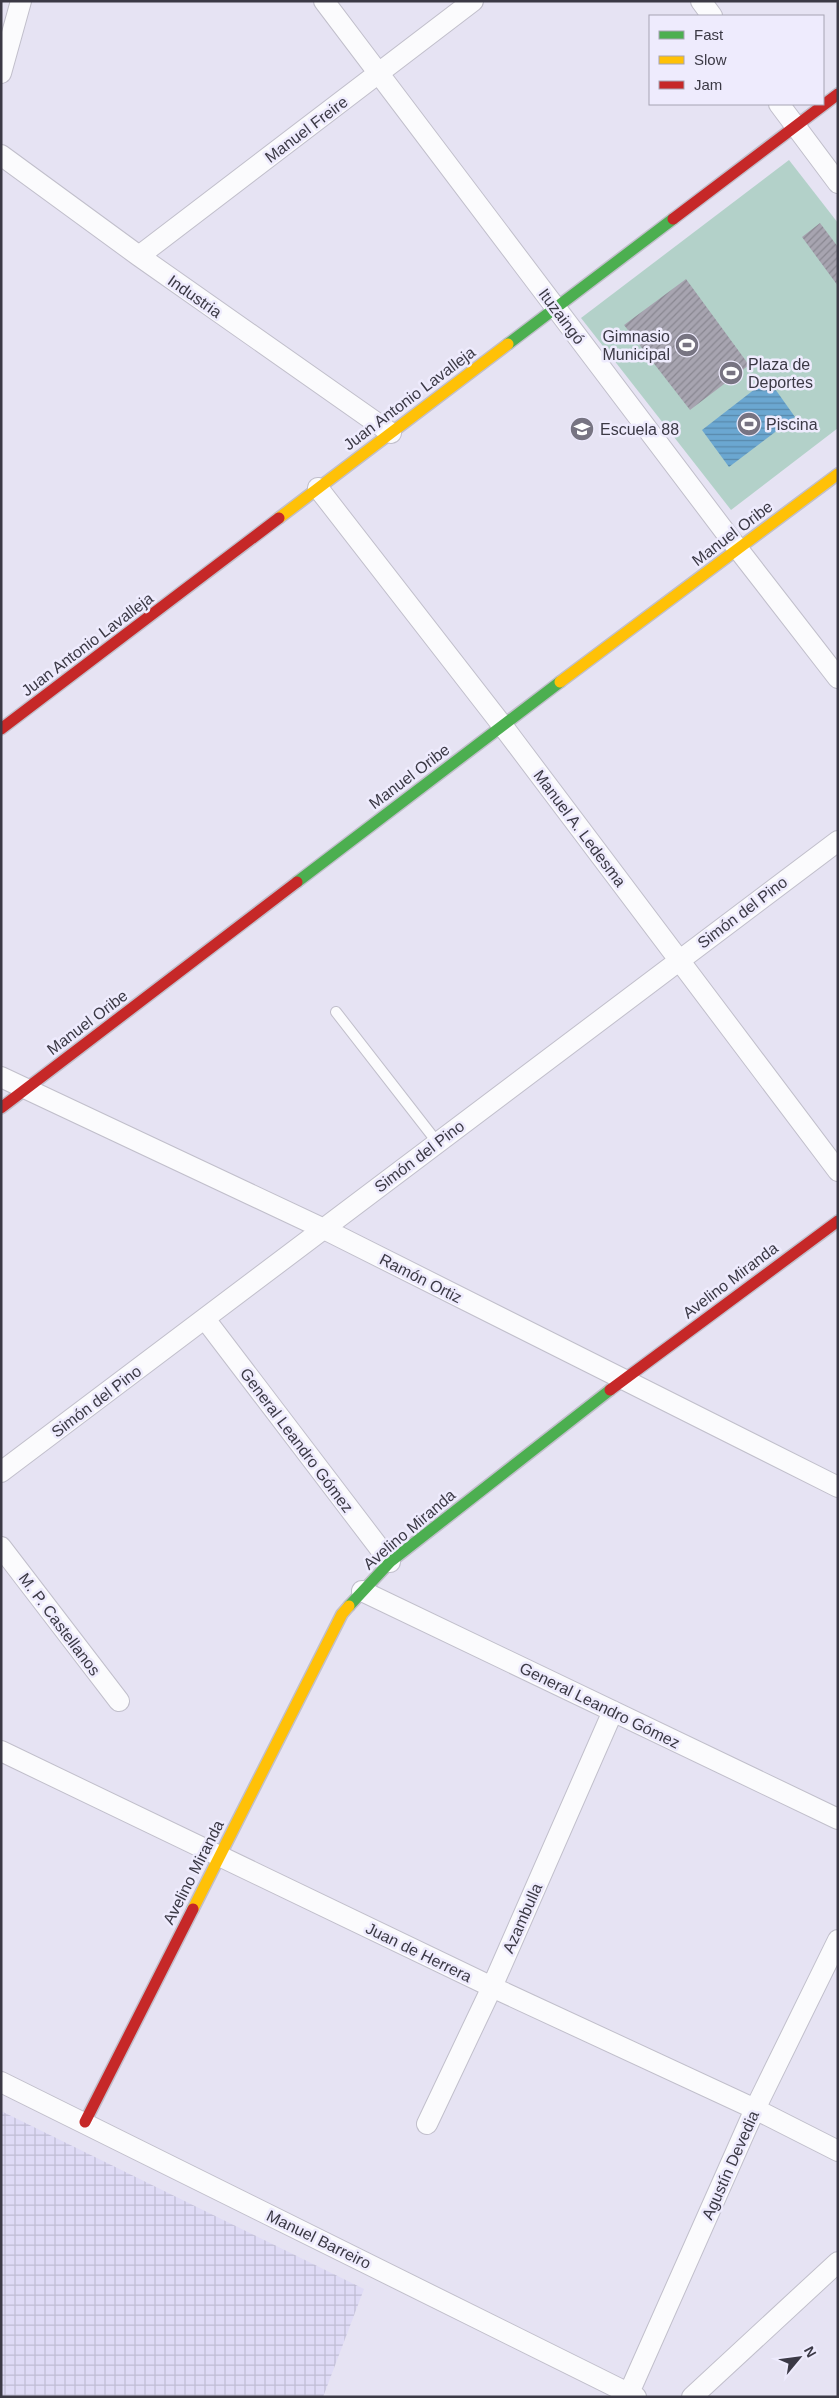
<svg xmlns="http://www.w3.org/2000/svg" width="839" height="2398" font-family="Helvetica,sans-serif">
<style>
.industrial{fill:url(#industrial-grid)}
.pitch{fill:#b3d1c9}
.water{fill:url(#water-rules)}
.building{fill:url(#building-hatch)}
.lines{fill:none;stroke-linecap:round;stroke-linejoin:round}
.lane-casing{stroke:#c1bfcb;stroke-width:12}
.street-casing{stroke:#c1bfcb;stroke-width:22}
.fast-casing{stroke:#c1bfcb;stroke-width:14}
.slow-casing{stroke:#c1bfcb;stroke-width:14}
.jam-casing{stroke:#c1bfcb;stroke-width:14}
.lane{stroke:#fbfbfd;stroke-width:10}
.street{stroke:#fbfbfd;stroke-width:20}
.fast{stroke:#4caf50;stroke-width:11}
.slow{stroke:#ffc107;stroke-width:11}
.jam{stroke:#c62828;stroke-width:11}
.labels{text-anchor:middle;stroke-width:5;stroke-linejoin:round;paint-order:stroke}
.street-label{font-size:16px;fill:#3b3945;stroke:#eeebfd}
.poi-label{font-size:16px;fill:#3b3945;stroke:#eeebfd;text-anchor:start}
</style>
<defs>
<pattern id="industrial-grid" width="8" height="8" patternUnits="userSpaceOnUse" patternTransform="scale(1.25)"><rect width="8" height="8" fill="#dfdbf6"/><path d="M0 4h8M4 0v8" fill="none" stroke="#c0bdd4"/></pattern>
<pattern id="water-rules" width="6" height="5" patternUnits="userSpaceOnUse" patternTransform="scale(1.25)"><rect width="6" height="5" fill="#6ba7d1"/><path d="M0 2.5h6" fill="none" stroke="#5989ab"/></pattern>
<pattern id="building-hatch" width="6" height="6" patternUnits="userSpaceOnUse" patternTransform="scale(1.25)"><rect width="6" height="6" fill="#a7a4b0"/><path d="M-1 1l2-2M0 6l6-6M5 7l2-2" fill="none" stroke="#898791"/></pattern>
</defs>
<rect width="100%" height="100%" fill="#e6e3f3"/>
<path class="industrial" d="M1 2111 364 2289 323 2397H1Z"/>
<path class="pitch" d="M789 160 838 223V428L731 510 581 318Z"/>
<path class="water" d="M768 379 795 417 729 467 702 430Z"/>
<path class="building" d="M820 223 838 247V286L802 237Z
M686 279 749 365 690 410 624 325Z"/>
<g class="lines">
<g class="lane-casing">
<path id="lane" d="M336 1012 437 1142"/>
</g>
<g class="street-casing">
<path id="street" d="M324 1 738 549 838 678
M701 1 712 16
M1 73 21 1
M779 104 838 183
M1 155 139 256 391 433
M139 256 473 1
M318 488 502 725 838 1171
M1 1077 324 1229 838 1487
M205 1319 390 1562
M1 1472 838 841
M1 1547 119 1701
M362 1591 838 1819
M1 1751 492 1987 755 2109 838 2151
M1 2082 636 2397
M427 2124 492 1987 613 1711
M629 2393 755 2109 838 1940
M692 2397 838 2262"/>
</g>
<g class="fast-casing">
<path id="fast" d="M508 344 673 219
M297 882 560 682
M349 1606 390 1562 610 1390"/>
</g>
<g class="slow-casing">
<path id="slow" d="M279 518 508 344
M560 682 838 474
M193 1909 342 1614 349 1606"/>
</g>
<g class="jam-casing">
<path id="jam" d="M673 219 838 94
M1 729 279 518
M1 1108 297 882
M610 1390 838 1221
M85 2122 193 1909"/>
</g>
<use href="#lane" class="lane"/>
<use href="#street" class="street"/>
<use href="#fast" class="fast"/>
<use href="#slow" class="slow"/>
<use href="#jam" class="jam"/>
</g>
<defs>
<g id="stadium-disc" transform="scale(1.25)"><circle r="9.5" fill="#777482" stroke="#eeebfd"/><path d="M0-5a6.5 5 0 1 0 0 10a6.5 5 0 1 0 0-10ZM-3.5-1.8h7v3.6h-7Z" fill="#fff"/></g>
<g id="school-disc" transform="scale(1.25)"><circle r="9.5" fill="#777482" stroke="#eeebfd"/><path d="M0-5L7-2L0 1L-7-2ZM-4 1L0 2.5L4 1V4Q0 6-4 4Z" fill="#fff"/></g>
</defs>
<g fill-rule="evenodd">
<use href="#stadium-disc" x="687" y="345"/>
<use href="#stadium-disc" x="731" y="373"/>
<use href="#stadium-disc" x="749" y="424"/>
<use href="#school-disc" x="582" y="429"/>
</g>
<g class="labels">
<g class="street-label">
<text transform="translate(306 129) rotate(-37)" y="6">Manuel Freire</text>
<text transform="translate(195 296) rotate(35)" y="6">Industria</text>
<text transform="translate(562 316) rotate(53)" y="6">Ituzaingó</text>
<text transform="translate(409 398) rotate(-37)" y="6">Juan Antonio Lavalleja</text>
<text transform="translate(732 533) rotate(-37)" y="6">Manuel Oribe</text>
<text transform="translate(87 644) rotate(-37)" y="6">Juan Antonio Lavalleja</text>
<text transform="translate(409 776) rotate(-37)" y="6">Manuel Oribe</text>
<text transform="translate(580 828) rotate(53)" y="6">Manuel A. Ledesma</text>
<text transform="translate(742 912) rotate(-37)" y="6">Simón del Pino</text>
<text transform="translate(87 1022) rotate(-37)" y="6">Manuel Oribe</text>
<text transform="translate(419 1156) rotate(-37)" y="6">Simón del Pino</text>
<text transform="translate(421 1278) rotate(27)" y="6">Ramón Ortiz</text>
<text transform="translate(730 1280) rotate(-37)" y="6">Avelino Miranda</text>
<text transform="translate(96 1401) rotate(-37)" y="6">Simón del Pino</text>
<text transform="translate(297 1440) rotate(53)" y="6">General Leandro Gómez</text>
<text transform="translate(409 1529) rotate(-40)" y="6">Avelino Miranda</text>
<text transform="translate(60 1624) rotate(53)" y="6">M. P. Castellanos</text>
<text transform="translate(600 1705) rotate(26)" y="6">General Leandro Gómez</text>
<text transform="translate(193 1872) rotate(-63)" y="6">Avelino Miranda</text>
<text transform="translate(522 1918) rotate(-66)" y="6">Azambulla</text>
<text transform="translate(419 1952) rotate(26)" y="6">Juan de Herrera</text>
<text transform="translate(730 2165) rotate(-66)" y="6">Agustín Devedia</text>
<text transform="translate(319 2239) rotate(26)" y="6">Manuel Barreiro</text>
</g>
<g class="poi-label">
<text x="670" y="342" text-anchor="end">Gimnasio<tspan x="670" dy="18">Municipal</tspan></text>
<text x="748" y="370">Plaza de<tspan x="748" dy="18">Deportes</tspan></text>
<text x="766" y="430">Piscina</text>
<text x="600" y="435">Escuela 88</text>
</g>
</g>
<rect width="839" height="2398" fill="none" stroke="#3b3945" stroke-width="5"/>
<rect x="649" y="15" width="175" height="90" fill="#eeebfd" stroke="#a6a4b3"/>
<rect x="659" y="31" width="25" height="8" fill="#4caf50" stroke="#a6a4b3"/>
<text x="694" y="40" font-size="15" fill="#3b3945">Fast</text>
<rect x="659" y="56" width="25" height="8" fill="#ffc107" stroke="#a6a4b3"/>
<text x="694" y="65" font-size="15" fill="#3b3945">Slow</text>
<rect x="659" y="81" width="25" height="8" fill="#c62828" stroke="#a6a4b3"/>
<text x="694" y="90" font-size="15" fill="#3b3945">Jam</text>
<g transform="translate(799 2358) rotate(61)" stroke="#eeebfd" stroke-width="4" paint-order="stroke">
<path d="M0-4L9 19L0 12L-9 19Z" fill="#3b3945"/>
<text y="-8" font-size="14" font-weight="bold" text-anchor="middle" fill="#3b3945">N</text>
</g>
</svg>
